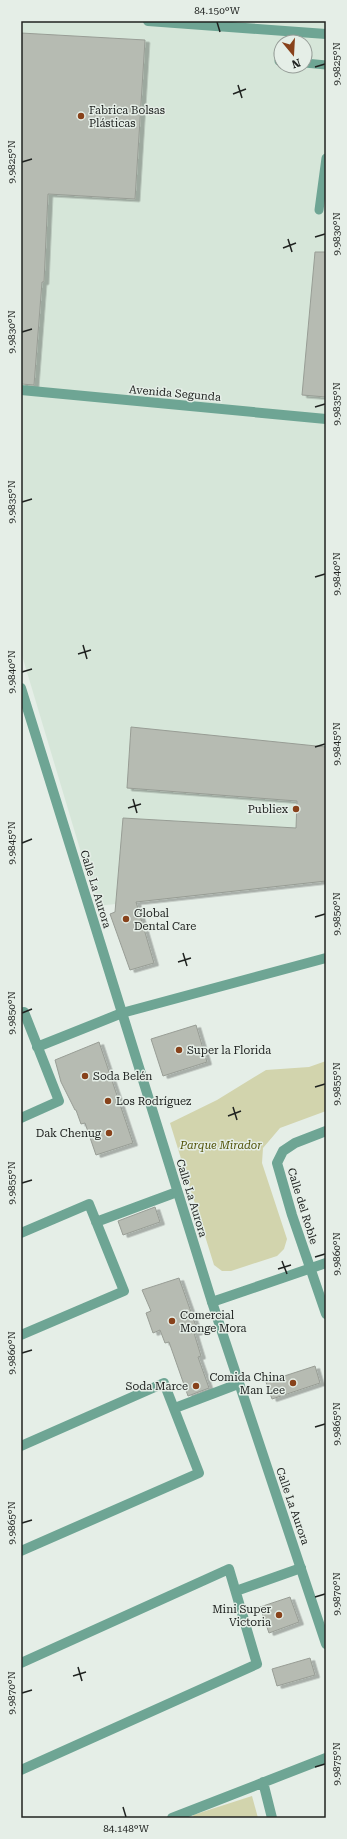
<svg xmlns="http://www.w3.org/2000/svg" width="347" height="1839" font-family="'Roboto Serif',serif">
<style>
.built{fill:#d6e6d9;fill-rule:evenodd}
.green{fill:#d2d4ad}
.building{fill:#b6bbb2;stroke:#989d95;filter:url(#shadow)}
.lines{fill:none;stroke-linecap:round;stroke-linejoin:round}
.service{stroke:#6ea594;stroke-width:9}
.minor{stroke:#6ea594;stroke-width:10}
.tertiary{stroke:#6ea594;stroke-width:10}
.ticks{fill:none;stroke:#202321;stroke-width:1.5}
.poi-dot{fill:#88421b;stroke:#e5eee7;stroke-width:1.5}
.labels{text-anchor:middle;stroke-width:3;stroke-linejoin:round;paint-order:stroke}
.poi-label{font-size:11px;fill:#202321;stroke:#e5eee7;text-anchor:start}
.street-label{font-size:11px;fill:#202321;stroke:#e5eee7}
.park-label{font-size:11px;font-style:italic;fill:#525308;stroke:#e5eee7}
.neatline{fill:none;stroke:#202321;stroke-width:1.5}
.ticks-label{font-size:10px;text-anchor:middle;fill:#202321}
</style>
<defs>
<filter id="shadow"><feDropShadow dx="4.5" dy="2.5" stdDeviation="0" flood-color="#0004"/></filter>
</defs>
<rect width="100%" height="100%" fill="#e5eee7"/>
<path class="built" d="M21 21H326V881L97 906 21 652ZM281 42H305V66H281Z"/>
<path class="green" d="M326 1061V1111L280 1128 263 1148 262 1163 287 1239 284 1249 277 1256 231 1271H222L214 1265 170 1123 217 1100 266 1070 309 1067Z
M252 1796 258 1818H194L193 1815Z"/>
<path class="building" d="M21 33 145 40 135 199 48 194 44 282H42L34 385 21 384Z
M315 252H326V397L302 395Z
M131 727 326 747V881L136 902 154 963 130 970 110 914 115 912 123 818 296 828 297 801 127 788Z
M196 1025 207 1062 163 1076 151 1039Z
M99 1042 133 1143 96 1155 85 1123 81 1124 76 1110H75L61 1082 55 1060Z
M155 1207 160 1222 123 1235 118 1221Z
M179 1278 198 1332 194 1333 201 1356 198 1357 209 1388 188 1396 169 1342 165 1343 160 1330 153 1333 146 1313 151 1311 142 1290Z
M315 1366 320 1383 272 1399 266 1382Z
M290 1597 299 1622 269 1633 260 1607Z
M310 1658 315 1675 277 1686 272 1669Z"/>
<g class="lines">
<path class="service" d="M279 61H281
M305 63 326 65
M319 210 326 158"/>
<path class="minor" d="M21 390 326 419
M21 1013 24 1012 59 1101 21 1118
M37 1047 122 1013 326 958
M326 1131 295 1143 283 1151 277 1163 292 1215 326 1314
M96 1222 177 1192
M21 1233 89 1204 124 1291 21 1335
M212 1302 326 1263
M175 1408 238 1384
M21 1446 164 1383 199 1473 21 1551
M236 1591 301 1568
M21 1663 229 1569 257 1664 21 1770
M263 1782 272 1818
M172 1818 326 1758"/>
<path class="tertiary" d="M148 21 326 34
M21 688 212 1302 326 1644"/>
</g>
<path class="ticks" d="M217 22 220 32M315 67 325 64M238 85 242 98M233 94 246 89M22 162 32 159M315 237 325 234M288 239 292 252M283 248 296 243M22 332 32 329M315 407 325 404M22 502 32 499M315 577 325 574M83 645 87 659M78 654 91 650M22 672 32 669M315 747 325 744M133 799 137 813M128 808 141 804M22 843 32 839M315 917 325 914M183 953 187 966M178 962 191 958M22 1013 32 1009M315 1087 325 1084M233 1107 237 1120M228 1116 241 1111M22 1183 32 1180M315 1257 325 1254M282 1261 287 1274M278 1269 291 1265M22 1353 32 1350M315 1427 325 1424M22 1523 32 1520M315 1597 325 1594M78 1667 82 1681M73 1676 86 1672M22 1693 32 1690M315 1767 325 1764M123 1807 126 1817"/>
<g class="poi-dot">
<circle cx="81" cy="116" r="4"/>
<circle cx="296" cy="809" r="4"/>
<circle cx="126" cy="919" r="4"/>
<circle cx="179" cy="1050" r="4"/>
<circle cx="85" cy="1076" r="4"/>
<circle cx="108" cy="1101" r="4"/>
<circle cx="109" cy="1133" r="4"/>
<circle cx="172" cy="1321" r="4"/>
<circle cx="293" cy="1383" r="4"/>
<circle cx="196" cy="1386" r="4"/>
<circle cx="279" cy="1615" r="4"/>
</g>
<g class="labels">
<g class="poi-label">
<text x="89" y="114">Fabrica Bolsas<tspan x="89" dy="13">Plásticas</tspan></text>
<text x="288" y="813" text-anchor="end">Publiex</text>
<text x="134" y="917">Global<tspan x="134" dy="13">Dental Care</tspan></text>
<text x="187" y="1054">Super la Florida</text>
<text x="93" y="1080">Soda Belén</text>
<text x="116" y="1105">Los Rodríguez</text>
<text x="101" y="1137" text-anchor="end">Dak Chenug</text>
<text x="180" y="1319">Comercial<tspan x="180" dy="13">Monge Mora</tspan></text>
<text x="285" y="1381" text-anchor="end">Comida China<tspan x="285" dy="13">Man Lee</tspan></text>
<text x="188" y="1390" text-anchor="end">Soda Marce</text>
<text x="271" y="1613" text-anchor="end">Mini Super<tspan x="271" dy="13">Victoria</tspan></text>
</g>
<g class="street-label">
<text transform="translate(175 393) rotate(5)" y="4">Avenida Segunda</text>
<text transform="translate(96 889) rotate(73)" y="4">Calle La Aurora</text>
<text transform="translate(192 1198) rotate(73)" y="4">Calle La Aurora</text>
<text transform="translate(303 1206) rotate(73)" y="4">Calle del Roble</text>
<text transform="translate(293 1506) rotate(71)" y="4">Calle La Aurora</text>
</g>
<g class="park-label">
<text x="221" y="1149">Parque Mirador</text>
</g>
</g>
<rect width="347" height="1839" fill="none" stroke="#e5eee7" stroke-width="44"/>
<g transform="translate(293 54) rotate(162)"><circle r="19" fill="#e5eee7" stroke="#969d98"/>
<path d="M0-3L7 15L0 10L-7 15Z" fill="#88421b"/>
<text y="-6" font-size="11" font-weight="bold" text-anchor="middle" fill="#202321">N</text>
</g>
<rect x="22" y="22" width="303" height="1795" class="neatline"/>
<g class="ticks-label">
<text x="217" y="14">84.150°W</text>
<text transform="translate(336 64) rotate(-90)" y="4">9.9825°N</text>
<text transform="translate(11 162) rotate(-90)" y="4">9.9825°N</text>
<text transform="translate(336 234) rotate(-90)" y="4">9.9830°N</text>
<text transform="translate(11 332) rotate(-90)" y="4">9.9830°N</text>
<text transform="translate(336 404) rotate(-90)" y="4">9.9835°N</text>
<text transform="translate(11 502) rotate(-90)" y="4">9.9835°N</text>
<text transform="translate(336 574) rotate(-90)" y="4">9.9840°N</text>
<text transform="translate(11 672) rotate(-90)" y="4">9.9840°N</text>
<text transform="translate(336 744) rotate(-90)" y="4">9.9845°N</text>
<text transform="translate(11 843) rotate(-90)" y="4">9.9845°N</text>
<text transform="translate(336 914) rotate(-90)" y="4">9.9850°N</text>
<text transform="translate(11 1013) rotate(-90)" y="4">9.9850°N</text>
<text transform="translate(336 1084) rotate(-90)" y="4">9.9855°N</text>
<text transform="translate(11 1183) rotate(-90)" y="4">9.9855°N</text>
<text transform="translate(336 1254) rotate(-90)" y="4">9.9860°N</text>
<text transform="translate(11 1353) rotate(-90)" y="4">9.9860°N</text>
<text transform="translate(336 1424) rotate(-90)" y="4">9.9865°N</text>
<text transform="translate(11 1523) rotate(-90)" y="4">9.9865°N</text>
<text transform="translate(336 1594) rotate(-90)" y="4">9.9870°N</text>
<text transform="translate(11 1693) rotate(-90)" y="4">9.9870°N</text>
<text transform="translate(336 1764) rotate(-90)" y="4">9.9875°N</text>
<text x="126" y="1832">84.148°W</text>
</g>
</svg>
